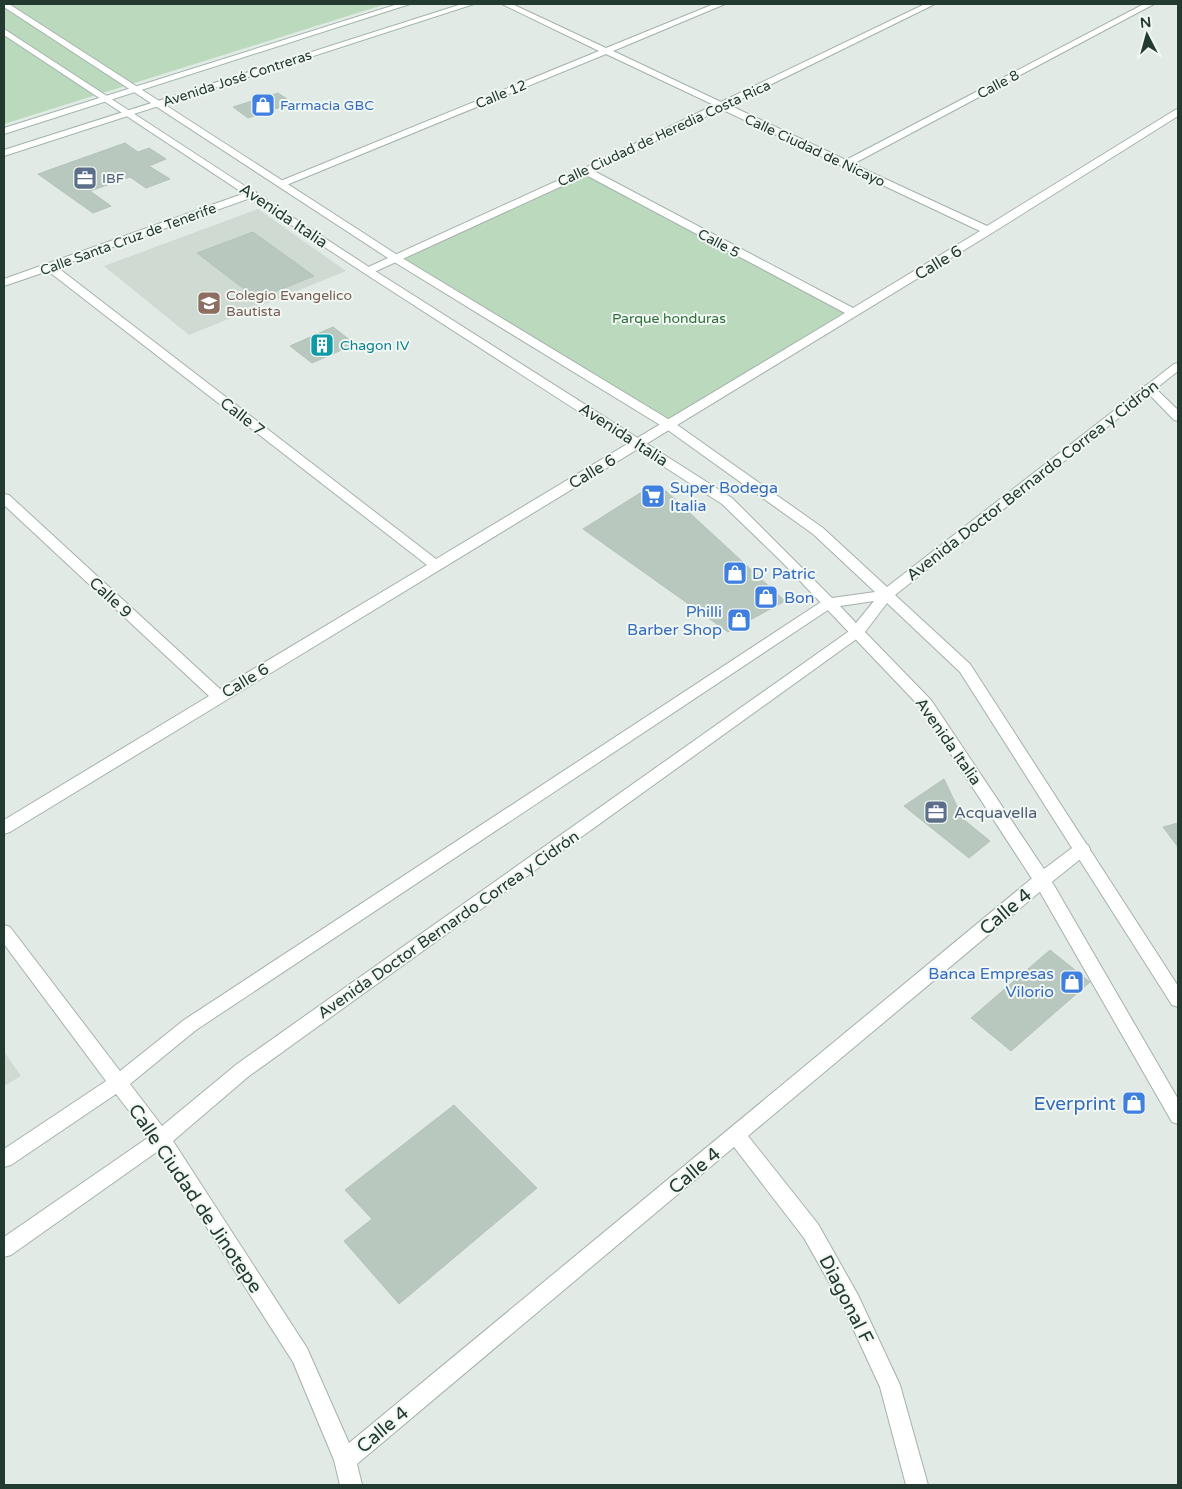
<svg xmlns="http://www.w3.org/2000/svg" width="1182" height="1489" font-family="'Varela Round',sans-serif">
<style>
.built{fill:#cfdad3}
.green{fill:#bbdabd}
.building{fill:#b9c8bf;stroke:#b4c3ba}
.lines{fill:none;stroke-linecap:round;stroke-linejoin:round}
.service-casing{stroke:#a4b2aa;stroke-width:2}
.minor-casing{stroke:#a4b2aa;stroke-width:2}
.tertiary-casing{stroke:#a4b2aa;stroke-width:2}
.secondary-casing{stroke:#a0b5aa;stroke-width:2}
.service{fill:#fff;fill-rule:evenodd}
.minor{fill:#fff;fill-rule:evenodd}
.tertiary{fill:#fff;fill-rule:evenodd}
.secondary{fill:#fff;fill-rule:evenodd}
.labels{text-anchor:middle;stroke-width:4;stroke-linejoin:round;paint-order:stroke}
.far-street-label{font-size:14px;fill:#223a2f;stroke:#f1f7f3}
.far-shop-label{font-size:14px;fill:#366cbe;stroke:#f1f7f3;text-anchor:start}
.far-service-label{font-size:14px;fill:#4e5e75;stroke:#f1f7f3;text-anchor:start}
.far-education-label{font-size:14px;fill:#785e54;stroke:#f1f7f3;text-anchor:start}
.far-park-label{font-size:14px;fill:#2f6e3b;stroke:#f1f7f3}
.far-culture-label{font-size:14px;fill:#0d838f;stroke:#f1f7f3;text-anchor:start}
.street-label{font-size:16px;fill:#223a2f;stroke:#f1f7f3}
.shop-label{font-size:16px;fill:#366cbe;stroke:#f1f7f3;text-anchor:start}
.service-label{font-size:16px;fill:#4e5e75;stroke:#f1f7f3;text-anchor:start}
.near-street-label{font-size:19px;fill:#223a2f;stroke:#f1f7f3}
.near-shop-label{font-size:19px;fill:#366cbe;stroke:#f1f7f3;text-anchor:end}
</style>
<rect width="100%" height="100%" fill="#e1eae4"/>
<path class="built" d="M258 209 346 271 189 335 104 266Z
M4 1052 21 1076 4 1086Z"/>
<path class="green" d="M4 4H386L4 124Z
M586 171 853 313 669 425 395 258Z"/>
<path class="building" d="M278 93 293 103 248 118 233 107Z
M125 143 138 152 149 148 166 159 149 166 170 179 146 188 130 177 90 191 111 206 93 213 38 174Z
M253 232 314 276 257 299 197 253Z
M333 327 355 344 312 363 290 346Z
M648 488 666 491 785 601 728 632 583 529Z
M944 779 963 819 990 841 969 858 904 806Z
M1178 823V847L1163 827Z
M1050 950 1090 982 1011 1051 971 1018Z
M454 1105 537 1188 399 1304 344 1241 372 1219 345 1190Z"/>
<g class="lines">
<g class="service-casing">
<path id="service" d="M1149 384 1153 386 1178 410V421L1174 420 1145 390 1143 388 1145 386Z"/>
</g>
<g class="minor-casing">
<path id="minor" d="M502 4H512L606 48 714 4H725L613 51 721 102 925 4H935L729 105 846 160 1144 4H1154L853 164 987 226 1175 110 1178 109V116L992 233 10 832 4 834V820L209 696 4 505V494L9 495 220 689 427 565 48 271 4 286V279L248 192H256V196L57 267 436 559 845 313 586 175 372 273H364L363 271 364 269 583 169 714 105 606 54 284 186H278V182L599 51ZM721 109 980 231 853 308 594 171Z
M829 598 834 600 836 603 834 606 196 1030 130 1084 162 1126 237 1064 852 629H862L864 632 862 635 249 1076 173 1141 307 1348 349 1443 1036 875 1076 845 1082 843 1088 845 1090 849 1088 853 1048 885 748 1136 818 1224 858 1295 900 1385 928 1485H906L880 1387 844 1309 804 1238 734 1147 357 1464 362 1485H340L334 1460 293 1362 158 1151 11 1255 4 1257V1237L149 1137 116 1094 11 1165 4 1167V1149L106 1081 4 944V925L10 927 120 1071 184 1020 824 600Z"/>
</g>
<g class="tertiary-casing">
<path id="tertiary" d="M4 4H9L399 256 673 422 823 528 887 587 1174 364 1178 363V371L895 595 970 664 1178 986V1007L1172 1005 960 672 887 603 865 632 931 700 1048 875 1178 1099V1124L1172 1122 1036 885 921 708 782 562 722 504 364 273 4 35V29L372 269 732 498 832 598 875 592 813 534 665 428 391 260 4 7ZM874 601 856 623 840 606Z"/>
</g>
<g class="secondary-casing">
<path id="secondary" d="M398 4H410L4 134V128Z
M462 4H474L4 156V150Z"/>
</g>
<use href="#service" class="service"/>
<use href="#minor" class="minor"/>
<use href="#tertiary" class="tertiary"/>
<use href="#secondary" class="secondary"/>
</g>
<defs>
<g id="shop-square" transform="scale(1.25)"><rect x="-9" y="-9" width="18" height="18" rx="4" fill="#3f7fe0" stroke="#f1f7f3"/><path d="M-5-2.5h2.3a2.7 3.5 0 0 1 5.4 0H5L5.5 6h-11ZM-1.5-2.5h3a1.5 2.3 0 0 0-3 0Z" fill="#fff"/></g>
<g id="office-square" transform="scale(1.25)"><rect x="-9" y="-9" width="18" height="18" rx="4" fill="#5c6f8a" stroke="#f1f7f3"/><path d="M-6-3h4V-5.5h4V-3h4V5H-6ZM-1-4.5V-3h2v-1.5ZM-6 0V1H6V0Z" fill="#fff"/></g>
<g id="school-square" transform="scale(1.25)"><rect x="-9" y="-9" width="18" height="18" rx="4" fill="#8d6e63" stroke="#f1f7f3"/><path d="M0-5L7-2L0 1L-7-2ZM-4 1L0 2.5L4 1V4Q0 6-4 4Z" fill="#fff"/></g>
<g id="building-square" transform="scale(1.25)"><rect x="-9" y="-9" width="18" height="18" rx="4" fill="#0f9aa8" stroke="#f1f7f3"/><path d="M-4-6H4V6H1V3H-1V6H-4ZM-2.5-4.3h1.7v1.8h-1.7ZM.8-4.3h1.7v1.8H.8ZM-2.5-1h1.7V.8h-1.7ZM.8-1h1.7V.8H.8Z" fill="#fff"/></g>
<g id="supermarket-square" transform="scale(1.25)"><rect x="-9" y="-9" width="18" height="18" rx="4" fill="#3f7fe0" stroke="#f1f7f3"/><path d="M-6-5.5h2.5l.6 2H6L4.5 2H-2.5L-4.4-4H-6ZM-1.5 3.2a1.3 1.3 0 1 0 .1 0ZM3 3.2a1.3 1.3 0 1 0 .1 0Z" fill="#fff"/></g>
</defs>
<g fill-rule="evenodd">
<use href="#shop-square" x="263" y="105"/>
<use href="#office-square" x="85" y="178"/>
<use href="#school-square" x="209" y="303"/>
<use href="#building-square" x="322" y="345"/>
<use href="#supermarket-square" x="653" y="496"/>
<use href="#shop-square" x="735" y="573"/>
<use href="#shop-square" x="766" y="597"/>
<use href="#shop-square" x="739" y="620"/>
<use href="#office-square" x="936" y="812"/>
<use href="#shop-square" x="1072" y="982"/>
<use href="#shop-square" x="1134" y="1103"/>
</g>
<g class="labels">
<g class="far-street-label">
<text transform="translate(237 78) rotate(-18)" y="5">Avenida José Contreras</text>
<text transform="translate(998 84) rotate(-28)" y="5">Calle 8</text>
<text transform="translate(501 94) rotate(-22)" y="5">Calle 12</text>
<text transform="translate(664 133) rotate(-25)" y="5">Calle Ciudad de Heredia Costa Rica</text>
<text transform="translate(815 150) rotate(25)" y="5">Calle Ciudad de Nicayo</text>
<text transform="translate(128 239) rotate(-20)" y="5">Calle Santa Cruz de Tenerife</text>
<text transform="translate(719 243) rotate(28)" y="5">Calle 5</text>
</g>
<g class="far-shop-label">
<text x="280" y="110">Farmacia GBC</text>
</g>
<g class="far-service-label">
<text x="102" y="183">IBF</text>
</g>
<g class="far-education-label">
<text x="226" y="300">Colegio Evangelico<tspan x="226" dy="16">Bautista</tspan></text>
</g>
<g class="far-park-label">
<text x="669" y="323">Parque honduras</text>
</g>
<g class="far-culture-label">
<text x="340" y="350">Chagon IV</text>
</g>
<g class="street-label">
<text transform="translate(284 215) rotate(34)" y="6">Avenida Italia</text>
<text transform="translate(938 262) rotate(-31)" y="6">Calle 6</text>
<text transform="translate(243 416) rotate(38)" y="6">Calle 7</text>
<text transform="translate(624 434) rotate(33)" y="6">Avenida Italia</text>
<text transform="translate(592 471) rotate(-31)" y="6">Calle 6</text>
<text transform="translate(1032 480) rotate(-38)" y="6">Avenida Doctor Bernardo Correa y Cidrón</text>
<text transform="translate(111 597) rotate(43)" y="6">Calle 9</text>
<text transform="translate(245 680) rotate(-31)" y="6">Calle 6</text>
<text transform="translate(949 741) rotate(55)" y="6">Avenida Italia</text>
<text transform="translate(448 924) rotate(-35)" y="6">Avenida Doctor Bernardo Correa y Cidrón</text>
</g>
<g class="shop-label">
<text x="670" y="493">Super Bodega<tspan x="670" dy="18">Italia</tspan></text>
<text x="752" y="579">D' Patric</text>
<text x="784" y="603">Bon</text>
<text x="722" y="617" text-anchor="end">Philli<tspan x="722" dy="18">Barber Shop</tspan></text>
<text x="1054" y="979" text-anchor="end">Banca Empresas<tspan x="1054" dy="18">Vilorio</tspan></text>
</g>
<g class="service-label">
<text x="954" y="818">Acquavella</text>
</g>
<g class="near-street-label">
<text transform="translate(1005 911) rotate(-40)" y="7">Calle 4</text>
<text transform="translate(694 1170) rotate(-40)" y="7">Calle 4</text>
<text transform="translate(196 1198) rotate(56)" y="7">Calle Ciudad de Jinotepe</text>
<text transform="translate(847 1299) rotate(63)" y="7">Diagonal F</text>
<text transform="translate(382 1429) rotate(-40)" y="7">Calle 4</text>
</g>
<g class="near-shop-label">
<text x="1116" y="1110">Everprint</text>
</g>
</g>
<rect width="1182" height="1489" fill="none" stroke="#223a2f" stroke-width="10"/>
<g transform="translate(1147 35) rotate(354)" stroke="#f1f7f3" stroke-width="4" paint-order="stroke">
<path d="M0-4L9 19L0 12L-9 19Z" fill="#223a2f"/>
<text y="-8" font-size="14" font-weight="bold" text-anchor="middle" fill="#223a2f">N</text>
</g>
</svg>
